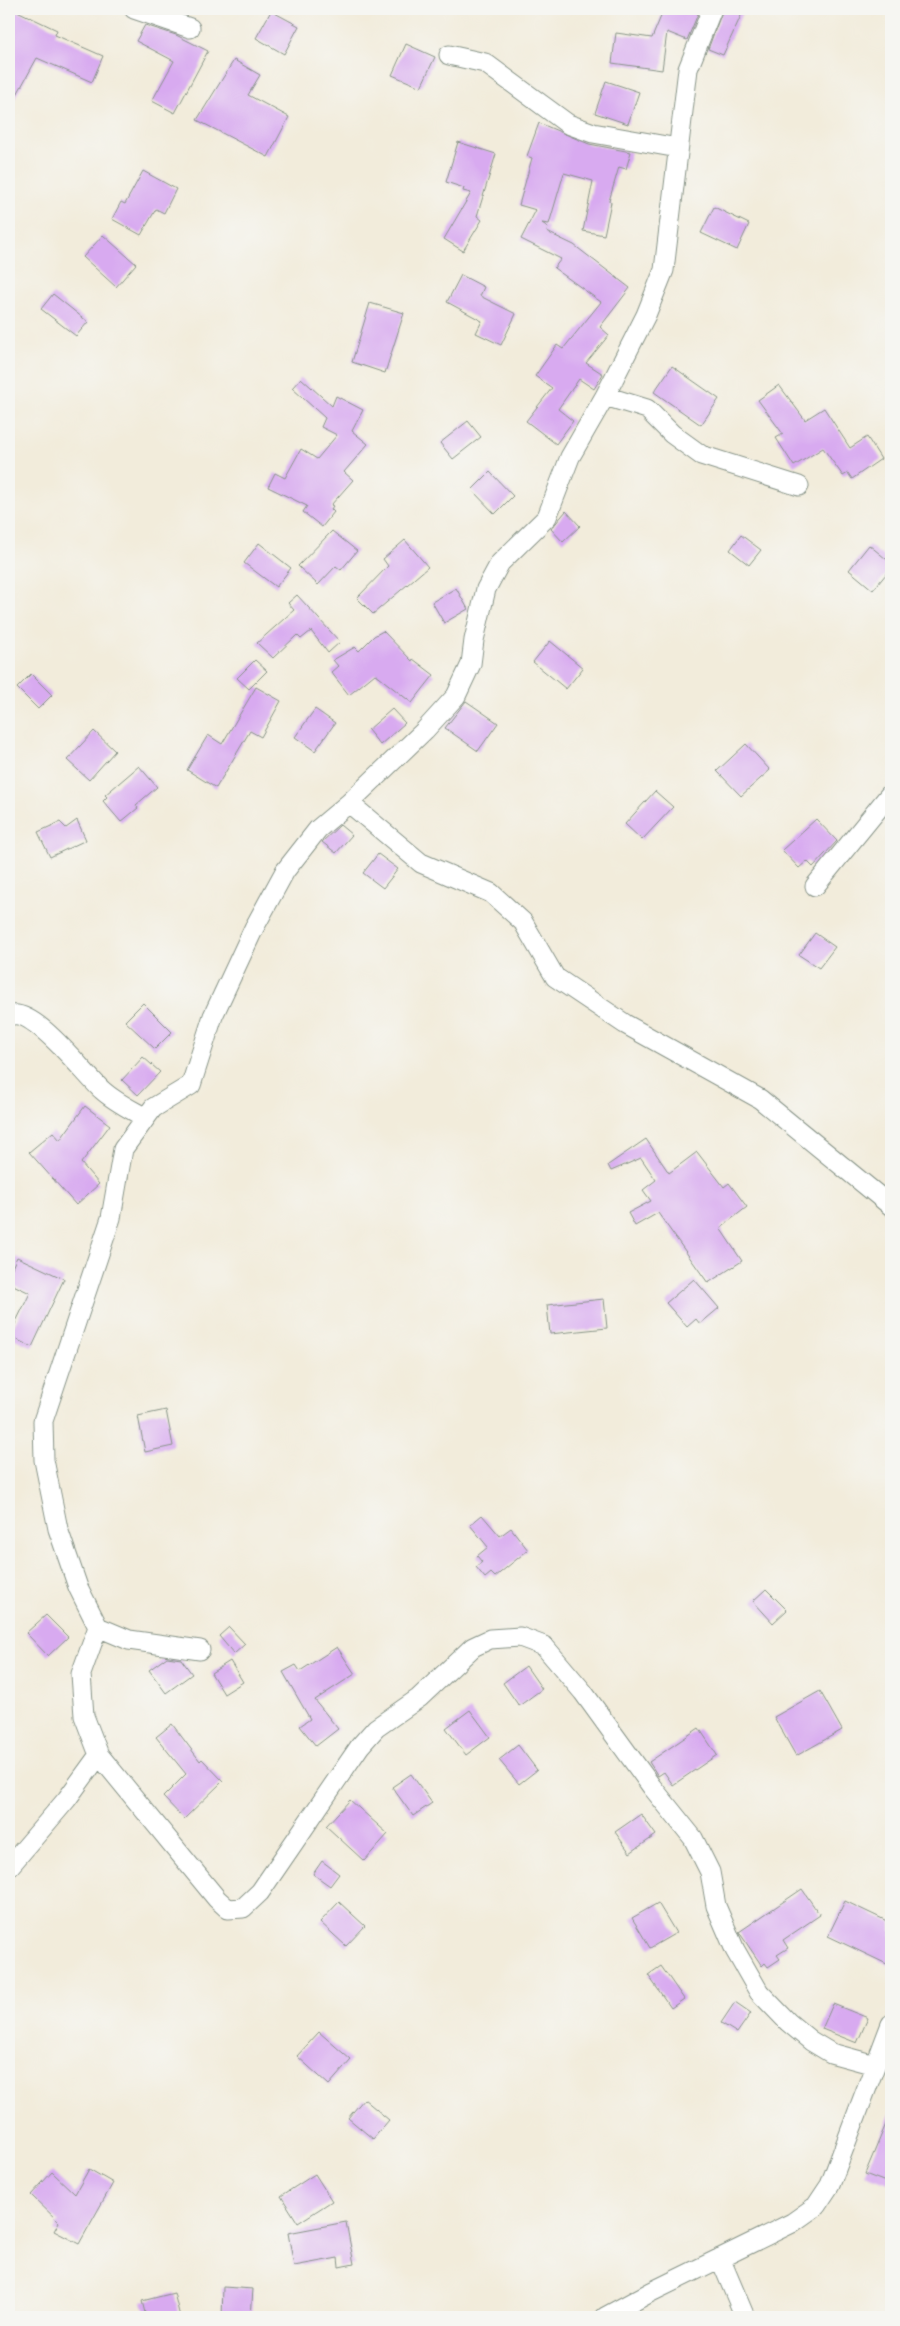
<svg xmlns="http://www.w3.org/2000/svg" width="900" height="2326" font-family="'Sorts Mill Goudy',serif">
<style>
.building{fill:#d8aaf0}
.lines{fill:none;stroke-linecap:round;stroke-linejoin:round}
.street-casing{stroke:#889488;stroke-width:21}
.street{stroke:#fff;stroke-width:19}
</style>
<rect width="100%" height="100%" fill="#f6f6f2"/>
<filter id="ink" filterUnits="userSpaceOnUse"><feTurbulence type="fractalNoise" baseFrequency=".02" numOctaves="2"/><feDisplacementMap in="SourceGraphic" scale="10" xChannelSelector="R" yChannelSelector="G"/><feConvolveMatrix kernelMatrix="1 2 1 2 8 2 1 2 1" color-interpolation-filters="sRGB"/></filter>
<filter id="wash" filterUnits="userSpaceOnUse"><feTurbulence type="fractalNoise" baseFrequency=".0096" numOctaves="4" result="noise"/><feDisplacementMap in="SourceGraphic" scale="20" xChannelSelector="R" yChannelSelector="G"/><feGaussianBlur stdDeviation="1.12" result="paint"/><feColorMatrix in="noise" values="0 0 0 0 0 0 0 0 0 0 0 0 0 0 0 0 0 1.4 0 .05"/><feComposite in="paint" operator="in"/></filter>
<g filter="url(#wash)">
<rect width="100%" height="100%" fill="#f2ecdb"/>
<g id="blocks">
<path class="building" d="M664 9H700L687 40 667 32 662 70 612 63 616 33 652 38Z
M723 9H744L723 55 708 49Z
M15 10 57 30 55 35 103 56 92 82 37 58 9 109V24Z
M271 11 299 26 284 54 256 38Z
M145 25 176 35 208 51 175 113 152 101 174 61 136 41Z
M406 44 435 57 421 87 392 75Z
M234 60 260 75 248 95 289 117 268 157 197 120Z
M606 81 639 92 628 124 595 113Z
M539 123 589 144 631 152 626 169 619 167 609 201 611 202 604 235 583 231 593 181 564 173 549 224 542 223 548 227 547 232 574 245 630 288 600 327 609 335 586 363 603 374 594 389 579 379 558 409 573 421 556 444 526 421 552 388 535 376 557 345 563 349 601 302 554 268 561 259 521 239 536 210 519 205 532 158 527 156Z
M458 142 496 154 477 216 482 220 463 251 444 239 471 193 463 191 464 188 446 182Z
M143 171 176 189 164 213 156 209 141 235 112 219 121 202 125 204Z
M714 207 749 224 737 250 701 233Z
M103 235 136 264 116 287 83 257Z
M461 275 484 287 480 296 516 314 501 345 476 333 482 321 447 302Z
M53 294 88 322 76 336 41 309Z
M370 303 404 313 385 373 352 362Z
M672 366 719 399 701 425 654 392Z
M301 378 332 406 336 396 363 410 352 431 368 444 344 472 353 480 331 505 333 506 331 509 334 512 322 527 303 512 307 506 268 487 275 473 285 478 301 449 317 459 337 435 321 427 325 418 292 388Z
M779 385 805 420 824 408 850 448 867 437 881 459 852 479 848 473 843 476 823 448 794 466 776 438 783 434 758 400Z
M468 421 481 437 453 459 440 443Z
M490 472 513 496 495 514 472 490Z
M566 511 580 526 563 542 551 529Z
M332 531 357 551 341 570 336 566 318 585 298 566Z
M741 535 761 550 749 565 730 550Z
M405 540 428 567 373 614 357 598 388 566 383 559Z
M259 543 291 568 276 587 244 563Z
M869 545 891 563V568L873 590 849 570Z
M456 588 468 609 444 623 432 602Z
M297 595 340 642 328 653 311 631 301 639 297 635 273 658 257 643 294 610 288 603Z
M383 631 412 661 413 659 434 675 412 703 375 674 349 695 331 672 338 666 333 660 355 647 359 651 374 636Z
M550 641 583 668 566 689 533 662Z
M255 660 267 671 249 689 237 678Z
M31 674 52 695 38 709 17 688Z
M256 687 281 701 261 737 250 731 216 788 187 770 208 735 222 744Z
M466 701 498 723 478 751 445 728Z
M315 709 335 723 315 751 295 737Z
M392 709 405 723 380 745 368 730Z
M94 731 115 751 89 780 67 760Z
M746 744 770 770 741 796 717 771Z
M139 766 157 787 136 805 138 808 121 822 103 801 107 797 105 795Z
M655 791 673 807 642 840 625 824Z
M816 819 837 841 813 867 807 861 799 868 782 850Z
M77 820 86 840 50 857 38 832 60 822 66 828Z
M340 825 352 835 336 853 322 842Z
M378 854 398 869 383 888 363 873Z
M815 933 835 947 819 968 799 955Z
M143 1003 172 1032 155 1049 125 1021Z
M143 1057 160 1072 138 1095 122 1080Z
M85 1106 110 1125 81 1163 99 1184 76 1205 29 1152 53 1132 60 1140Z
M646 1139 669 1173 697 1152 724 1187 729 1183 747 1207 720 1228 742 1261 708 1283 658 1213 635 1226 628 1213 651 1201 643 1190 656 1180 641 1158 611 1171 608 1165Z
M17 1257 64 1279 32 1347 9 1336 30 1293 9 1283V1274Z
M694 1279 719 1308 700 1324 696 1319 687 1327 666 1303Z
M604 1299 607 1328 550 1334 547 1305Z
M166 1410 173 1446 145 1452 138 1416Z
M482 1515 500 1536 511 1528 528 1550 495 1577 491 1573 485 1578 476 1567 482 1562 477 1556 488 1547 470 1525Z
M766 1589 787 1610 773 1623 753 1601Z
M46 1615 68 1637 48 1656 26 1633Z
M229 1627 245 1644 234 1654 219 1636Z
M337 1647 355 1674 315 1700 338 1729 316 1746 300 1726 310 1719 283 1672 296 1665 300 1671Z
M167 1657 181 1659 192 1674 166 1693 149 1670Z
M230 1661 243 1682 224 1694 211 1673Z
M526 1666 542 1689 519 1706 503 1683Z
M820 1691 842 1730 796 1756 774 1717Z
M470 1710 490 1737 466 1755 446 1728Z
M172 1724 200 1761 202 1759 223 1781 184 1819 163 1797 186 1774 156 1737Z
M699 1728 717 1755 673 1785 664 1772 658 1776 649 1762Z
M518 1745 537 1770 519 1784 499 1760Z
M411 1774 432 1803 413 1816 392 1787Z
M350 1800 388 1834 364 1861 326 1826Z
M641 1814 656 1835 630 1853 615 1832Z
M322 1861 339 1874 330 1886 313 1874Z
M802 1889 820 1915 783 1940 788 1948 777 1955 780 1959 768 1967 765 1963 762 1966 739 1932Z
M845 1901 891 1923V1966L828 1936Z
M339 1902 365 1926 346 1946 320 1922Z
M658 1903 676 1933 650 1948 632 1918Z
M661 1966 684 1999 671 2008 648 1975Z
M735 2002 751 2013 737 2033 721 2023Z
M833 2004 868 2018 857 2043 822 2029Z
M319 2032 351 2060 329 2085 297 2056Z
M364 2099 389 2120 373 2139 348 2118Z
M891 2112V2184L865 2174Z
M89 2169 113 2183 79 2244 54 2231 59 2222 31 2195 52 2172 75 2194Z
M315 2174 332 2201 298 2223 281 2196Z
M346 2222 354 2264 339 2267 338 2258 294 2266 288 2233Z
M223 2287 253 2289 251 2317H222Z
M174 2293 180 2317H146L142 2301Z"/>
</g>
</g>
<g filter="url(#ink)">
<use href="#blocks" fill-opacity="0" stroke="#889488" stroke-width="1"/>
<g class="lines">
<g class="street-casing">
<path id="street" d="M134 9 190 28
M449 55 485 63 568 124 593 133 678 148
M605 396 647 409 672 434 701 455 799 486
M349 803 421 863 491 893 523 922 555 977 625 1024 760 1099 891 1206
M815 886 891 793
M9 1016C33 1005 84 1074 102 1090 114 1101 130 1109 144 1117
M98 1627 129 1640 200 1650
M99 1755 217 1899 228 1909 243 1908 260 1892 360 1746 376 1728 419 1698 473 1647 490 1639 520 1637 544 1646 583 1692 652 1787 693 1838 710 1872 716 1906 735 1950 759 1992 788 2022 811 2041 831 2053 875 2065
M9 1867 67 1799 99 1755 84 1716 81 1674 98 1627 78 1587 58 1529 44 1460 43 1421 111 1218 123 1149 153 1108 191 1085 213 1016 254 928 285 871 318 829 349 803 425 730 456 696 471 664 474 640 486 589 500 563 547 517 570 457 605 396 646 315 664 270 688 69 712 9
M720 2258 745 2317
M605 2317 651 2292 792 2223 816 2206 830 2185 891 2024"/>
</g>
<use href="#street" class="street"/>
</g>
</g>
<rect width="900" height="2326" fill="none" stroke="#f6f6f2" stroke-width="30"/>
</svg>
